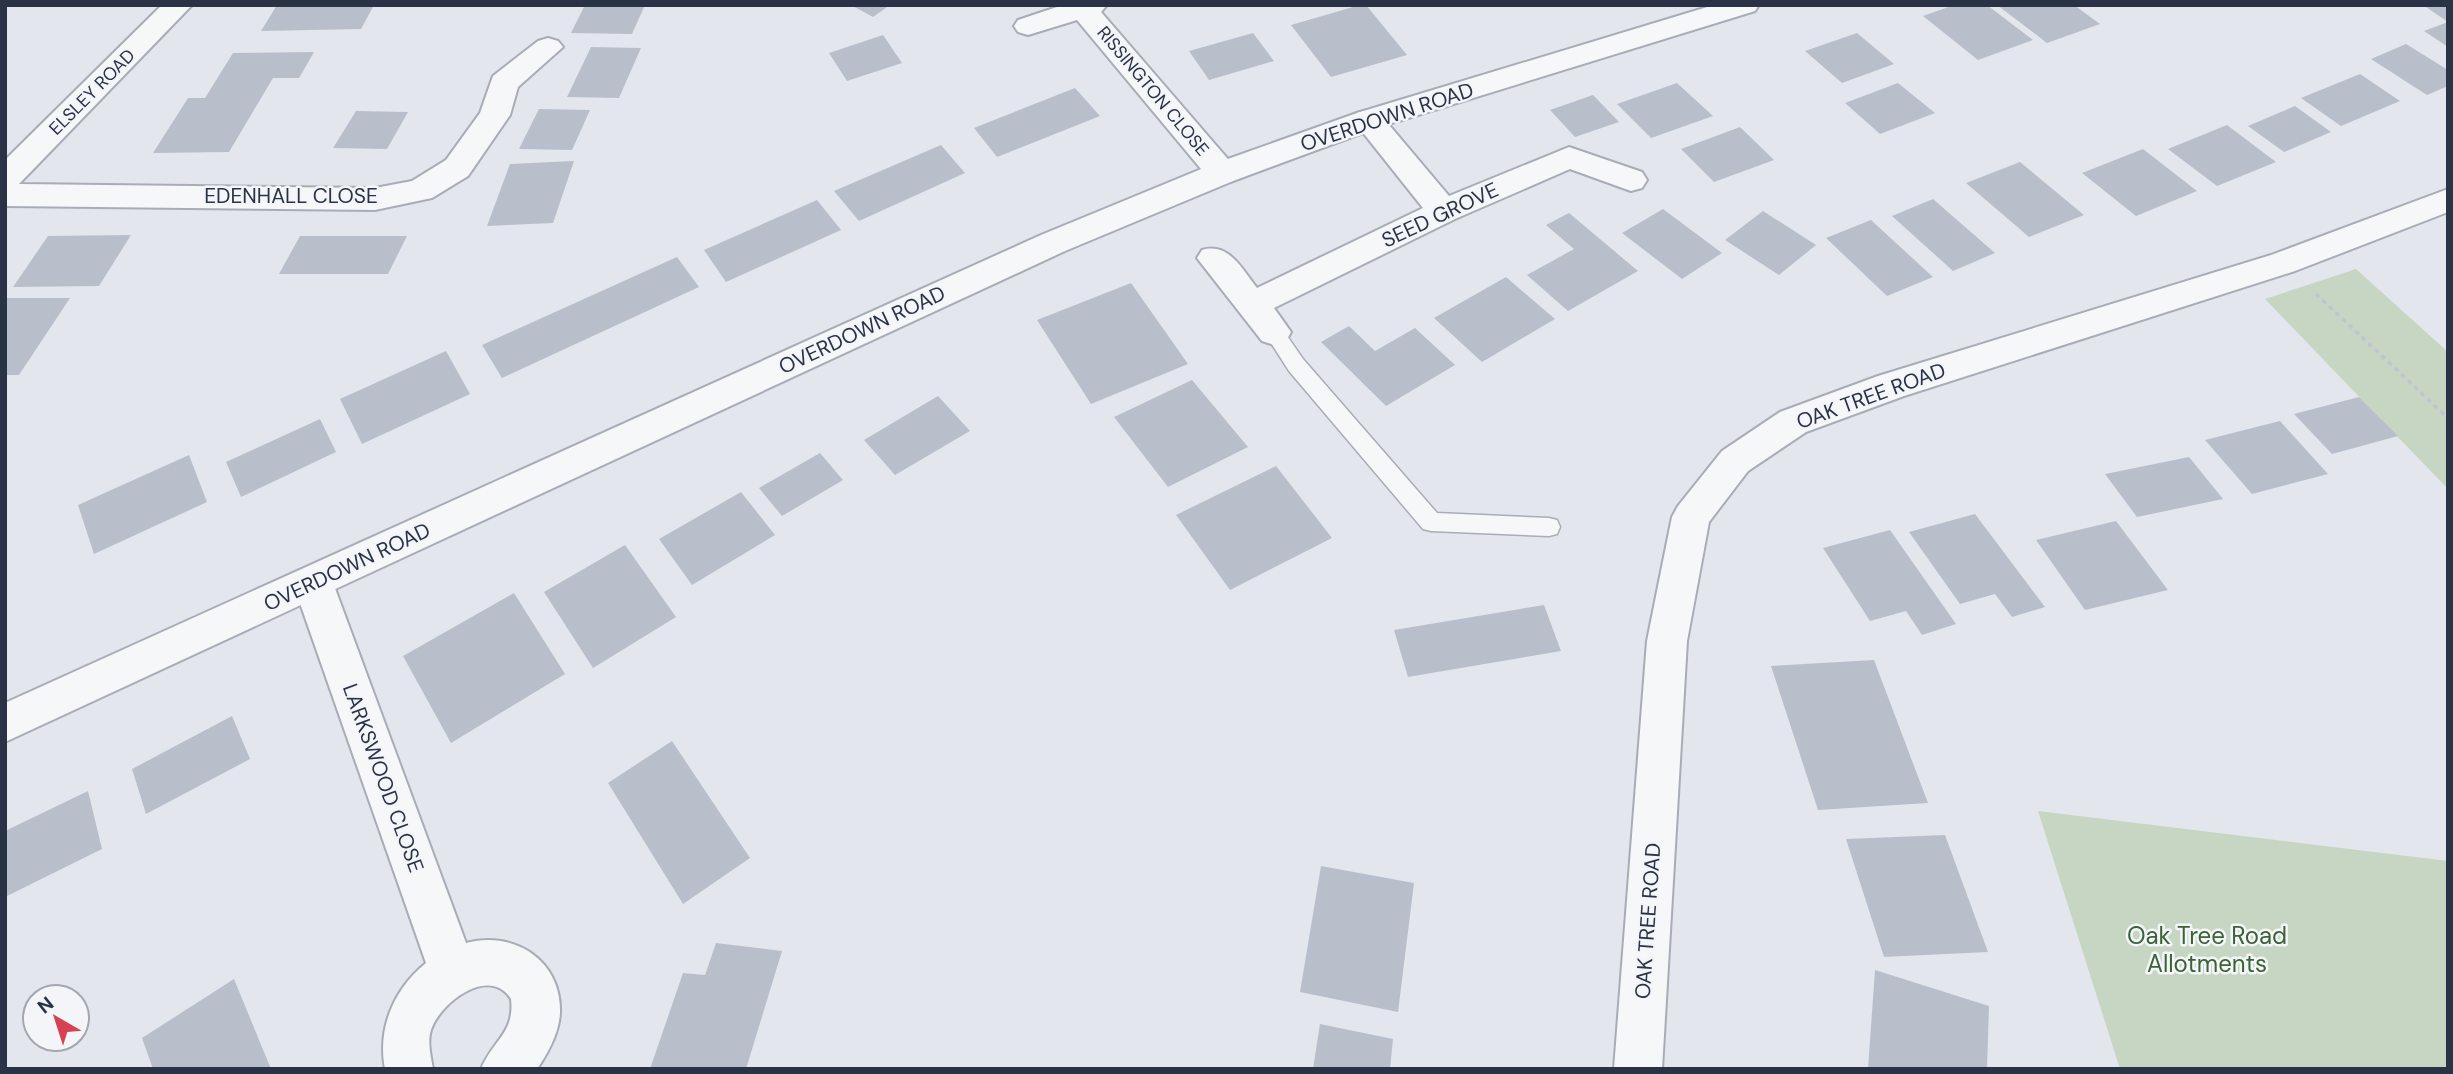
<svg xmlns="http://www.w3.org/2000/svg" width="2453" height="1074" font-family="'DM Sans',sans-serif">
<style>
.green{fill:#c7d6c3}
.building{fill:#b9bfca}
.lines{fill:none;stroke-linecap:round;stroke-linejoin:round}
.service-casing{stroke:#a7adb7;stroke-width:3}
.minor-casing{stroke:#a7adb7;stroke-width:4}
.tertiary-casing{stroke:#a7adb7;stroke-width:4}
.path{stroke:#c1c4ca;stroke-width:3.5;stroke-dasharray:4.5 4.5;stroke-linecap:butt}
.service{fill:#f6f7f9;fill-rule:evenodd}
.minor{fill:#f6f7f9;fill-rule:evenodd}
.tertiary{fill:#f6f7f9;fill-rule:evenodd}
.labels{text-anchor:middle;stroke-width:5;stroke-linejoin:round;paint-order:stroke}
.far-street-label{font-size:18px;fill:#293345;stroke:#f3f5f9}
.street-label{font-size:21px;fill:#293345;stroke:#f3f5f9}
.near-park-label{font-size:24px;fill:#3d6235;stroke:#f3f5f9}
</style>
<rect width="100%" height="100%" fill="#e3e6ec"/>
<path class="green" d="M2356 269 2448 352V489L2265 299Z
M2038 811 2448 861V1069H2120Z"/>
<path class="building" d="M277 5H374L361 29 261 31Z
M585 5H645L632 34 571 33Z
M851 5H890L873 17Z
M1360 5H1366L1407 55 1331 77 1291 25Z
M1954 5H1987L2033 40 1978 60 1923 16Z
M1997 5H2074L2100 24 2047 43Z
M2423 5H2448V47L2424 31 2448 22Z
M1253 33 1274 61 1209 80 1189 51Z
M1857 33 1894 64 1842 83 1805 51Z
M883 35 902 63 847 81 829 53Z
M2406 44 2448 70V86L2427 95 2371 59Z
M591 47 641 48 619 98 567 97Z
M314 52 299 78H273L229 152 153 153 188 98H205L233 53Z
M2360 74 2400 101 2341 126 2301 98Z
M1677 83 1713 116 1651 138 1617 104Z
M1898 83 1935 113 1880 134 1845 103Z
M1075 88 1100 116 997 157 974 128Z
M1593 95 1619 122 1575 137 1550 110Z
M2295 106 2331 132 2284 152 2248 126Z
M539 109 590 110 572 150 519 149Z
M356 111 408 112 387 149 333 148Z
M2227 125 2276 162 2217 186 2168 149Z
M1740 127 1774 160 1714 182 1681 149Z
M941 145 965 173 859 221 834 191Z
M2143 149 2197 191 2136 216 2082 173Z
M574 161 553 223 487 226 510 164Z
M2020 162 2084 215 2029 237 1966 183Z
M1933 199 1995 253 1953 271 1892 216Z
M817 200 841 230 726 282 704 250Z
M1663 209 1722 253 1682 279 1622 233Z
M1763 211 1816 245 1779 275 1725 240Z
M1569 213 1638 271 1568 311 1527 275 1574 249 1546 225Z
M1871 220 1933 277 1887 296 1826 238Z
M131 235 99 286 13 287 48 236Z
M300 236H407L388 274H279Z
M677 257 699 287 502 378 482 345Z
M1506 277 1555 319 1482 362 1434 318Z
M1131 283 1188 364 1091 404 1037 320Z
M5 298H70L19 375H5Z
M1349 326 1375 351 1415 328 1455 365 1386 406 1321 342Z
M446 351 470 394 362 444 340 399Z
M1192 380 1248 447 1168 487 1114 417Z
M938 396 970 431 895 475 864 440Z
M2359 397 2398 436 2332 454 2294 414Z
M320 419 336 452 241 497 226 462Z
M2280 421 2328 474 2252 494 2205 440Z
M820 453 843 480 782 516 759 488Z
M189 455 207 502 94 554 78 505Z
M2189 457 2223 499 2137 517 2105 474Z
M1276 466 1332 538 1230 590 1176 515Z
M741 492 775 535 692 585 659 539Z
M1975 514 2045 607 2012 617 1995 594 1960 604 1909 532Z
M2116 521 2168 590 2085 610 2036 540Z
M1890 530 1956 624 1922 635 1906 611 1870 621 1823 548Z
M625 545 676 617 593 668 544 592Z
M514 593 565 674 451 743 403 656Z
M1544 605 1561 651 1408 677 1394 630Z
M1874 660 1928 803 1818 810 1771 666Z
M232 716 250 759 146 814 132 769Z
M672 741 750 858 683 904 608 783Z
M88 791 102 849 5 897V831Z
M1945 835 1988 952 1884 957 1846 839Z
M1321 866 1414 883 1398 1012 1300 992Z
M716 943 782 951 746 1069H650L683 973 705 975Z
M1875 970 1989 1006 1987 1069H1868Z
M234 979 271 1069H153L142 1038Z
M1320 1024 1393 1039 1390 1069H1313Z"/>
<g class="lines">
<g class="service-casing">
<path id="service" d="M1274 324 1281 327 1303 359 1437 513 1549 518 1557 520 1560 527 1557 534 1549 536 1431 531 1423 529 1289 371 1264 332 1267 327Z"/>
</g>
<g class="minor-casing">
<path id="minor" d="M162 5H192L19 184 375 188 412 181 446 160 480 113 493 76 538 41 548 38 558 41 563 47 518 87 510 115 468 176 432 198 375 210 5 206V160Z
M1063 5H1107L1101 12 1233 165 1238 173 1233 181 1222 184 1211 181 1077 20 1028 35 1018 32 1014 26 1018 20Z
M1368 110 1379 113 1449 196 1569 147 1642 172 1647 180 1642 188 1631 191 1570 169 1455 219 1274 308 1291 332 1286 341 1274 345 1262 341 1197 258 1202 250C1229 242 1242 269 1257 288L1423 208 1353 120 1357 113Z
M2448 189V212L2295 271 1904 396 1806 432 1748 471 1709 522 1687 641 1662 1069H1614L1647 641 1672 517 1678 506 1722 451 1780 412 1878 376 2271 255Z
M313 566 327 571 333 583 466 943C513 930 562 960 560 1013 559 1033 548 1053 537 1069H481C493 1040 515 1033 511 999 490 965 440 1002 431 1030 427 1042 431 1057 433 1069H385C377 1028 394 989 426 963L293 583 299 571Z"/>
</g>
<g class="tertiary-casing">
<path id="tertiary" d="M1714 5H1759L1755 11 1379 127 1233 181 1065 251 5 742V703L1041 235 1211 165 1357 113Z"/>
</g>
<path class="path" d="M2316 294 2448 418"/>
<use href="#service" class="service"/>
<use href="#minor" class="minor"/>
<use href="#tertiary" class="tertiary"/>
</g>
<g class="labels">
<g class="far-street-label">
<text transform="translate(1153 91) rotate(50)" y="6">RISSINGTON CLOSE</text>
<text transform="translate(92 92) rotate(-45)" y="6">ELSLEY ROAD</text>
</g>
<g class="street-label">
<text transform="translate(1387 117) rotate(-18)" y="7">OVERDOWN ROAD</text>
<text x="291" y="203">EDENHALL CLOSE</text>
<text transform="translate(1440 215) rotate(-25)" y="7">SEED GROVE</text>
<text transform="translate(862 330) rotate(-25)" y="7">OVERDOWN ROAD</text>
<text transform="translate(1871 396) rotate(-20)" y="7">OAK TREE ROAD</text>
<text transform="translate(347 567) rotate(-25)" y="7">OVERDOWN ROAD</text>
<text transform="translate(383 778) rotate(70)" y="7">LARKSWOOD CLOSE</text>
<text transform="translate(1648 921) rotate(-86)" y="7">OAK TREE ROAD</text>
</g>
<g class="near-park-label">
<text x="2207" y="944">Oak Tree Road<tspan x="2207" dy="28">Allotments</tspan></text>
</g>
</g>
<rect width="2453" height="1074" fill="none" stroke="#293345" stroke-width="14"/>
<g transform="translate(56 1018) rotate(321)"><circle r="33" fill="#f3f5f9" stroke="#a2a7b1" stroke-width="2"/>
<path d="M0-5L12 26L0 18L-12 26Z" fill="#d74154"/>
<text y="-10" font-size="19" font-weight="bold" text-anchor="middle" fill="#293345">N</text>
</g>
</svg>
